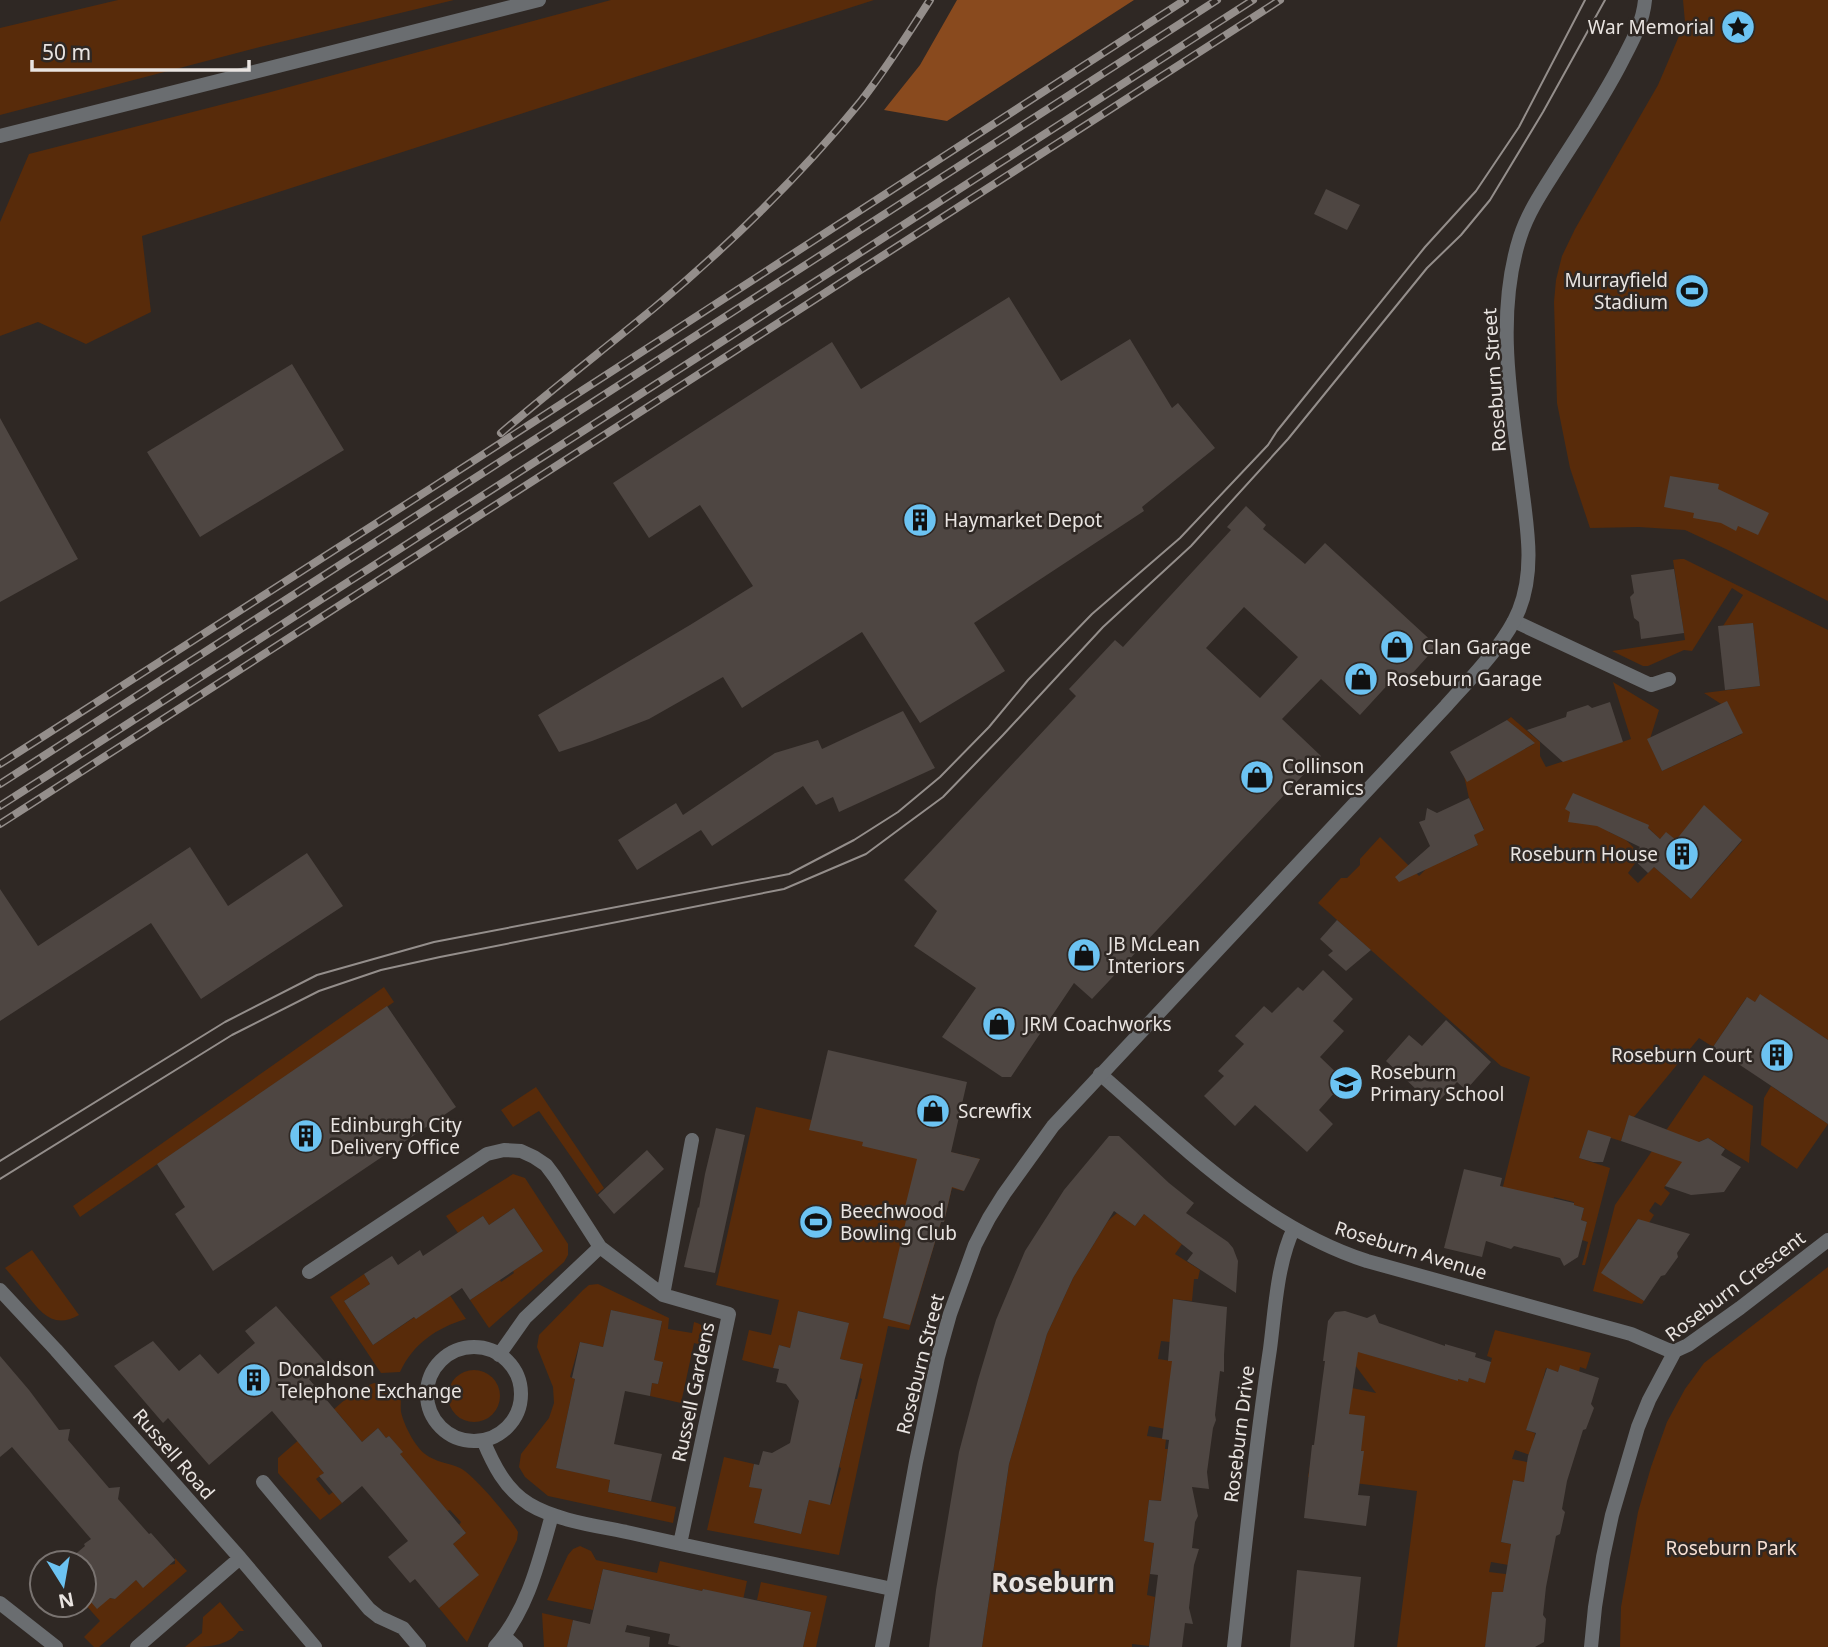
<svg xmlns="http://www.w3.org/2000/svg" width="1828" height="1647" font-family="'Noto Sans',sans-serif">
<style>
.green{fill:#582b0a;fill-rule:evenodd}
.forest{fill:#894a1e}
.building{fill:#4e4642;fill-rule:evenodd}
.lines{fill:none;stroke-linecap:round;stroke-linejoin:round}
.minor{stroke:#6a6d70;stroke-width:14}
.tertiary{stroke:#6a6d70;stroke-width:14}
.tram{stroke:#948e8b;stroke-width:2}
.rail-casing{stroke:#948e8b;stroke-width:8}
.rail{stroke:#2f2824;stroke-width:5;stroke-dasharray:16;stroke-linecap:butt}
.labels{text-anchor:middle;stroke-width:5;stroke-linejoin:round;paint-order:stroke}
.poi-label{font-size:19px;fill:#e9e4e1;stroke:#2f2824;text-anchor:start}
.street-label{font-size:19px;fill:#e9e4e1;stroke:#2f2824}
.park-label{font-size:19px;fill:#f6ded1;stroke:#2f2824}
.district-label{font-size:26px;font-weight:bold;fill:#e9e4e1;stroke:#2f2824}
</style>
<rect width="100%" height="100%" fill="#2f2824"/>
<path class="green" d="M118 0H454L260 47 0 115V28Z
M611 0H874L142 236 151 312 86 344 38 322 0 336V222L29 154 267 93Z
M1683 0H1828V601L1728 550 1685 530 1639 527 1590 528 1570 468 1557 403 1554 302 1556 280 1562 256 1575 229 1658 85 1685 22Z
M1680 559H1684L1828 630V1040L1760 995 1755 1002 1746 998 1713 1047 1699 1038 1634 1117 1629 1116 1621 1141 1588 1131 1579 1158 1610 1168 1585 1265H1582L1588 1242 1582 1240 1587 1222 1581 1220 1584 1208 1574 1205V1202L1554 1197 1548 1215 1490 1239 1530 1077 1501 1066 1318 903 1341 878H1347L1360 865V859L1380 837 1419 876 1434 861 1453 857 1478 845 1474 835 1484 829 1469 798 1464 776 1513 755 1534 744 1507 720 1511 717 1540 742V756L1546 767 1631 739 1613 682 1659 710 1649 742 1662 771 1742 734 1732 711 1704 693 1760 686 1753 623 1723 626 1743 595 1732 588 1692 651 1684 650 1648 666H1643L1612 651 1685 640 1673 560ZM1704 806 1742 841 1691 899 1654 867 1638 883 1628 873 1636 862 1631 857 1637 851 1626 840 1609 832 1642 822 1660 839 1666 833 1684 847Z
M384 987 394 1002 80 1217 73 1206Z
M1704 1075 1753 1106 1749 1163 1708 1138 1698 1142 1664 1188 1670 1193 1661 1206 1655 1202 1649 1211 1654 1215 1647 1226 1638 1219 1628 1233 1611 1279 1644 1301 1642 1304 1593 1291 1615 1205Z
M1771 1086 1828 1124 1797 1169 1761 1145 1764 1098Z
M536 1087 604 1188 597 1194 539 1111 513 1127 501 1110Z
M756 1107 980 1159 963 1191 952 1188 944 1222H941L909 1330 888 1326 839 1555 707 1530 724 1457 754 1464 749 1486 762 1489 754 1523 801 1534 809 1500 831 1504 841 1468 839 1467 855 1399H857L862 1379 860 1378 862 1364 840 1359 848 1323 799 1311 790 1348 779 1345 773 1368 742 1360 749 1330 771 1335 779 1300 716 1285Z
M513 1174 525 1178 568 1244V1255L564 1262 489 1328 470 1300 500 1280 501 1282 514 1273 513 1271 543 1251 514 1208 489 1225 483 1216 458 1233 446 1216Z
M1117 1213 1135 1226 1144 1214 1182 1244 1175 1254 1200 1270 1198 1279H1194L1192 1301 1173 1299 1170 1342 1161 1341 1158 1359 1186 1363 1177 1431 1149 1426 1147 1436 1166 1439 1165 1449H1168L1163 1482 1165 1501 1149 1500 1144 1541 1154 1543 1147 1595 1155 1597 1149 1646 1132 1644V1647H982L1009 1464 1047 1334 1073 1278 1108 1221Z
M32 1250 79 1315C54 1329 42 1314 27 1295 20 1286 13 1277 5 1268Z
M1828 1267V1647H1620L1621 1607 1638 1512 1651 1467 1667 1422 1685 1389 1704 1363Z
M364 1274 370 1284 344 1301 373 1345 449 1294 466 1319C436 1328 413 1344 400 1372L381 1373 330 1297Z
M598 1284 669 1318 668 1329 692 1333 694 1322C706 1325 711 1335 710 1347L694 1343 681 1403 650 1396 652 1383 658 1384 663 1363 654 1360 662 1322 611 1310 603 1347 580 1342 570 1377 575 1379 556 1468 610 1479 608 1492 676 1507 673 1523 548 1496 525 1477 519 1467 521 1454 549 1418 554 1403 553 1387 537 1347 539 1335 583 1290 589 1285Z
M1495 1330 1591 1353 1586 1369 1580 1367 1579 1372 1560 1366 1558 1372 1546 1368 1543 1379 1559 1383 1526 1430 1535 1433 1534 1441 1571 1468 1515 1450 1512 1459 1557 1468 1524 1482 1513 1480 1501 1542 1511 1544 1510 1551 1529 1561 1550 1565 1549 1572 1491 1562 1489 1572 1547 1579 1504 1585 1503 1592H1492L1491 1603 1502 1646 1485 1644V1647H1397L1417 1491 1308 1477 1310 1466 1345 1471 1362 1461 1363 1451 1344 1448 1352 1388 1376 1393 1355 1365 1354 1348 1364 1350 1366 1354 1458 1381V1379L1468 1382 1469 1378 1485 1382 1492 1358 1487 1356Z
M448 1396a26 26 0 1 1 52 0a26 26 0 1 1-52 0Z
M374 1383 387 1384 400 1390C402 1398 400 1404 401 1412 404 1425 414 1445 425 1454 435 1462 449 1463 460 1468 473 1474 511 1519 518 1532L517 1540 467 1642 439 1608 478 1575 453 1544 466 1533 459 1525 461 1522 450 1510 447 1511 400 1454 402 1452 389 1436 386 1438 378 1428 362 1442 337 1412 299 1443 324 1473 316 1479 329 1495 333 1492 342 1503 320 1520 278 1473V1458L356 1390Z
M580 1546 591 1551 596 1560 657 1573 660 1561 747 1581 743 1600 703 1589 702 1591 603 1569 593 1610 547 1600 568 1555 573 1549Z
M175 1558 187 1571 99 1647H94L84 1637 100 1621 84 1603V1594L115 1599 133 1577 143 1587 169 1565 175 1564Z
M761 1582 827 1596 816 1647H803L811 1612 757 1600Z
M220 1602 244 1631H239C228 1647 206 1647 185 1647L202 1633 203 1617Z
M542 1613 573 1620 567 1647H544Z"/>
<path class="forest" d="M957 0H1134L947 121 884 110 920 65Z"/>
<path class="building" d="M1326 189 1360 205 1347 230 1314 214Z
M1009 297 1061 381 1130 339 1172 408 1178 403 1215 448 1142 507 1144 511 974 623 1005 671 920 723 862 632 742 708 723 677 649 719 592 741 559 752 538 715 690 625 753 586 700 505 649 538 613 483 832 342 861 389Z
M292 364 344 450 200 537 147 452Z
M0 418 78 559 0 602Z
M1670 476 1719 484 1718 489 1769 513 1758 535 1738 526 1736 531 1721 523 1693 518 1694 513 1664 507Z
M1246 506 1266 525 1263 529 1305 564 1325 543 1437 646 1401 686 1393 679 1360 715 1321 679 1282 719 1321 756 1092 999 1074 983 1011 1077H1002L942 1037 976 988 914 946 937 911 904 880 1076 696 1069 689 1115 640 1123 647 1231 530 1227 527ZM1244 607 1298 657 1260 698 1206 648Z
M1674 569 1684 633 1641 639 1639 622 1634 618 1630 597 1634 593 1631 575Z
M1753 623 1760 686 1725 690 1718 626Z
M1727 701 1743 733 1662 771 1647 739Z
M1610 702 1623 742 1563 762 1527 730 1566 717 1567 712 1588 705 1592 708Z
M903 711 935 768 839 812 833 797 816 805 803 786 712 846 701 830 637 870 618 840 676 803 683 815 775 753 818 740 822 749Z
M1507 720 1535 743 1467 782 1450 752Z
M1573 793 1649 825 1648 828 1660 839 1666 832 1676 840 1704 805 1742 840 1691 899 1654 867 1648 873 1631 857 1640 847 1597 826 1568 822 1570 812 1565 809Z
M1469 798 1484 830 1474 835 1478 845 1399 882 1395 877 1430 846 1419 822 1425 820 1427 808 1437 813Z
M190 847 228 906 307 853 343 906 201 999 151 923 0 1021V889L38 946Z
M1337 920 1371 950 1346 971 1328 955 1333 951 1320 939Z
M1323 970 1353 999 1333 1021 1344 1031 1320 1057 1345 1081 1319 1110 1333 1124 1307 1152 1255 1105 1235 1126 1204 1096 1224 1076 1218 1071 1244 1044 1235 1036 1264 1006 1272 1013 1298 987 1303 991Z
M1760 994 1828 1040V1124L1713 1047 1747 997 1755 1002Z
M387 1006 456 1107 213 1271 175 1214 185 1207 157 1164Z
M1446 1020 1491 1062 1466 1090 1457 1082 1434 1106 1386 1061 1409 1035 1422 1046Z
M828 1050 967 1082 951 1152 980 1159 964 1191 952 1187 944 1222H941L910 1325 883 1318 907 1216 903 1215 917 1159 862 1146 863 1142 809 1130Z
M1629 1115 1699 1142 1708 1138 1725 1149 1721 1155 1741 1167 1724 1192 1691 1195 1665 1186 1682 1162 1621 1141Z
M716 1128 745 1135 715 1273 684 1267 698 1207 699 1208 705 1174Z
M1588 1130 1611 1137 1603 1162H1593L1579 1158Z
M1109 1136H1119L1169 1183 1194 1203 1186 1213 1228 1242 1233 1248 1238 1261 1236 1293 1187 1261 1193 1253 1144 1214 1135 1226 1114 1211 1073 1278 1047 1334 1009 1464 982 1647H929L936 1590 959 1452 978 1380 996 1320 1025 1251 1064 1190Z
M647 1150 664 1169 614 1214 598 1195Z
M1464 1169 1502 1178 1500 1186 1574 1203V1205L1584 1208 1581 1220 1587 1222 1578 1257 1564 1266 1560 1258 1514 1246 1511 1249 1486 1241 1482 1257 1444 1248Z
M514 1208 543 1251 470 1300 462 1288 416 1319 414 1317 373 1345 344 1301 370 1284 364 1274 392 1256 398 1265 420 1250 423 1256 483 1216 489 1225Z
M1638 1219 1690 1234 1677 1253 1678 1257 1665 1275 1661 1276 1644 1301 1601 1273Z
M1173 1299 1227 1307 1224 1355V1372L1220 1371 1215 1415 1216 1420 1213 1428 1207 1472 1209 1489 1192 1487 1198 1516 1195 1522 1192 1548 1199 1549 1194 1565 1189 1608 1193 1624 1185 1623 1182 1647H1149L1158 1575 1150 1574 1154 1543 1144 1541 1149 1500 1161 1501 1169 1440 1162 1439 1172 1361H1168Z
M276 1306 327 1364 309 1379 362 1442 378 1428 386 1438 389 1436 403 1452 400 1454 466 1533 453 1544 479 1575 439 1608 415 1579 410 1583 388 1557 408 1541 385 1513 362 1486 342 1503 319 1476 324 1473 272 1411 209 1465 168 1418 163 1423 114 1366 153 1341 179 1371 200 1354 218 1374 255 1343 245 1331Z
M611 1310 662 1321 654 1360 663 1362 658 1384 652 1383 650 1396 625 1391 614 1444 662 1454 651 1501 608 1492 610 1480 556 1468 575 1379 572 1378 580 1342 603 1347Z
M798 1311 849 1323 840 1359 863 1364 830 1505 809 1500 801 1534 754 1523 762 1489 749 1487 754 1464 759 1465 763 1451 772 1453 790 1443 799 1401 786 1384 776 1382 779 1369 773 1368 779 1345 790 1348Z
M1345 1311 1367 1318 1375 1314 1379 1323 1445 1346V1344L1476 1353 1475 1357 1491 1362 1485 1383 1469 1378 1468 1382 1458 1379V1381L1358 1352 1349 1414 1365 1416 1361 1451H1364L1358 1495 1370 1496 1366 1526 1304 1518 1312 1445H1314L1322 1383 1325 1361H1323L1328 1321 1335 1312Z
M0 1356 29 1390 59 1430 70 1429 68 1440 109 1488 120 1487 118 1499 149 1534 151 1533 175 1560 143 1588 136 1580 115 1599 110 1598 97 1609 84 1594V1563H65L85 1546 84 1544 91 1539 12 1447 0 1457Z
M1560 1365 1599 1378 1591 1404 1594 1408 1586 1429 1583 1430 1567 1481 1562 1509 1565 1512 1560 1534 1556 1536 1546 1587 1543 1615 1546 1619 1544 1642 1535 1647H1485L1492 1592H1503L1511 1544 1501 1542 1513 1480 1524 1482 1528 1456 1536 1433 1526 1430 1547 1368 1558 1372Z
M603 1569 702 1591 703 1589 811 1612 803 1647H681L668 1644 670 1634 627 1625 625 1632 650 1637 649 1647H567L573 1620 590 1624Z
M1297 1570 1361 1577 1354 1647H1290Z"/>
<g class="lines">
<path class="minor" d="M1514 621 1651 685 1669 679
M1100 1074C1182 1145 1262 1227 1367 1261L1631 1334 1668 1350 1675 1351
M309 1272 487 1154 504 1150 521 1151 534 1157 546 1165 555 1177 600 1247 663 1295 729 1314 680 1544
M0 1290 56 1350 240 1558 315 1647
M663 1295 692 1140
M427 1394a47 47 0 1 1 94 0a47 47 0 1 1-94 0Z
M499 1355 525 1318 600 1247
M483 1440C493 1464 505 1489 529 1504 557 1521 599 1526 631 1533 718 1553 805 1570 892 1589
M263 1482 369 1609 379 1617 403 1628 419 1647
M0 1603 56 1647
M505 1637 516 1647
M137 1647 240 1558
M495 1647C528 1610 539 1561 552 1515
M1234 1647C1245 1547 1255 1448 1270 1349 1275 1311 1277 1263 1294 1228
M1591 1647 1595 1607 1603 1557 1612 1515 1638 1427 1649 1400 1675 1351 1688 1345 1740 1308 1828 1240"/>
<path class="tertiary" d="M0 136 539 0
M882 1647 916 1462 938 1357 950 1314 975 1245 989 1218 1004 1194 1053 1126 1446 706C1470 679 1506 643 1519 610 1536 568 1526 522 1521 479 1511 400 1495 315 1520 237 1528 212 1543 190 1557 168 1580 132 1604 97 1623 59 1633 40 1643 22 1645 0"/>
<path class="tram" d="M0 1161 225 1022 317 975 434 942 789 874 854 840 898 812 940 777 989 727 1028 680 1092 614 1180 538 1268 445 1277 431 1425 247 1476 191 1519 127 1585 0
M0 1179 232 1035 319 991 381 970 440 957 784 889 866 854 905 825 943 797 1003 735 1103 627 1191 546 1288 439 1427 268 1461 235 1490 200 1543 112 1605 0"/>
<g class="rail-casing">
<path id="rail" d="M501 433C551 390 603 350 654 308 726 248 802 174 861 101 886 69 908 34 930 0
M0 764 433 487 1185 0
M0 784 1217 0
M0 806 1253 0
M0 824 1280 0"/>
</g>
<use href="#rail" class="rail"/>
</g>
<defs>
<g id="sight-disc" transform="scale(1.75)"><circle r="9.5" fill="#6cc3f2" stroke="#2f2824"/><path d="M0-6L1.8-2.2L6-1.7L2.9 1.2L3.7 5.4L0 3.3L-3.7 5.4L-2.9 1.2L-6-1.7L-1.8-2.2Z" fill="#111"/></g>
<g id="stadium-disc" transform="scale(1.75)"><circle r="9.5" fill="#6cc3f2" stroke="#2f2824"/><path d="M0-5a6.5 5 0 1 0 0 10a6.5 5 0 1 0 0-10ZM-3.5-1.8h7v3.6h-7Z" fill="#111"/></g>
<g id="building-disc" transform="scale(1.75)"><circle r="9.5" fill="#6cc3f2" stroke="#2f2824"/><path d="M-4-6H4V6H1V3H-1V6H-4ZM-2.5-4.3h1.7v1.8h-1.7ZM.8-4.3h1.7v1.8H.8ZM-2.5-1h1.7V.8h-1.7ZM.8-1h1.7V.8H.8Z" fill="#111"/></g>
<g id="shop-disc" transform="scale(1.75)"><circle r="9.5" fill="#6cc3f2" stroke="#2f2824"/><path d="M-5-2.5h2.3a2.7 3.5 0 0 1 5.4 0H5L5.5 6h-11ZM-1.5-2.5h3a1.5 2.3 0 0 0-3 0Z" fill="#111"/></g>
<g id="school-disc" transform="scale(1.75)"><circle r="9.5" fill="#6cc3f2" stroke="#2f2824"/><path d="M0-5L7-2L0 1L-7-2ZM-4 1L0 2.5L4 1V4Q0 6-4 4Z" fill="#111"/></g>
</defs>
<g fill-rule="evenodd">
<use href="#sight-disc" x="1738" y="27"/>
<use href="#stadium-disc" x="1692" y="291"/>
<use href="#building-disc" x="920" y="520"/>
<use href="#shop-disc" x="1397" y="647"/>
<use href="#shop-disc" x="1361" y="679"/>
<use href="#shop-disc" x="1257" y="777"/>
<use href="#building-disc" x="1682" y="854"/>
<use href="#shop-disc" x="1084" y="955"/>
<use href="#shop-disc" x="999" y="1024"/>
<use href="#building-disc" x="1777" y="1055"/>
<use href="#school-disc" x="1346" y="1083"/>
<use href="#shop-disc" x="933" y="1111"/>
<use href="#building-disc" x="306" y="1136"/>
<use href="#stadium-disc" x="816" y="1222"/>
<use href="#building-disc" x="254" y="1380"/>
</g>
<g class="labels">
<g class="poi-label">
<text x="1714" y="34" text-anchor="end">War Memorial</text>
<text x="1668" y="287" text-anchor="end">Murrayfield<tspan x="1668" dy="22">Stadium</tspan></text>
<text x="944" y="527">Haymarket Depot</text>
<text x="1422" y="654">Clan Garage</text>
<text x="1386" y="686">Roseburn Garage</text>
<text x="1282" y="773">Collinson<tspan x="1282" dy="22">Ceramics</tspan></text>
<text x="1658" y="861" text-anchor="end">Roseburn House</text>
<text x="1108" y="951">JB McLean<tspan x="1108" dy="22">Interiors</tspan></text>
<text x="1024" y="1031">JRM Coachworks</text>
<text x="1752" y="1062" text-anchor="end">Roseburn Court</text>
<text x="1370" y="1079">Roseburn<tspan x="1370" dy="22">Primary School</tspan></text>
<text x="958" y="1118">Screwfix</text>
<text x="330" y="1132">Edinburgh City<tspan x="330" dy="22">Delivery Office</tspan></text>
<text x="840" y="1218">Beechwood<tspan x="840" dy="22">Bowling Club</tspan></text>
<text x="278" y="1376">Donaldson<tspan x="278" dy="22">Telephone Exchange</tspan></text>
</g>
<g class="street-label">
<text transform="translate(1494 380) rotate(-94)" y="7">Roseburn Street</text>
<text transform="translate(1411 1250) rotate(17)" y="7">Roseburn Avenue</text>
<text transform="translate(1735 1286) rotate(-37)" y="7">Roseburn Crescent</text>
<text transform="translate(920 1364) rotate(-76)" y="7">Roseburn Street</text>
<text transform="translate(693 1392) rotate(-78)" y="7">Russell Gardens</text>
<text transform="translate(1239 1434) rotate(-83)" y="7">Roseburn Drive</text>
<text transform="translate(174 1454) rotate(49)" y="7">Russell Road</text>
</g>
<g class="park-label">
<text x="1731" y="1555">Roseburn Park</text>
</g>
<g class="district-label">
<text x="1053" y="1592">Roseburn</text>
</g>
</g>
<g transform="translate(63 1584) rotate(169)"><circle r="33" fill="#2f2824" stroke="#797370" stroke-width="2"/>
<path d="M0-5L12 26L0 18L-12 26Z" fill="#6cc3f2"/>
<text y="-10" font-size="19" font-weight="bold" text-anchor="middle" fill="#e9e4e1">N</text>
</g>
<path d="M32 60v10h217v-10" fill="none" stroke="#e9e4e1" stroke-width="3.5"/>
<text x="42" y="60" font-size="21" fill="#e9e4e1" stroke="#2f2824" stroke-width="5" paint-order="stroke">50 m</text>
</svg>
